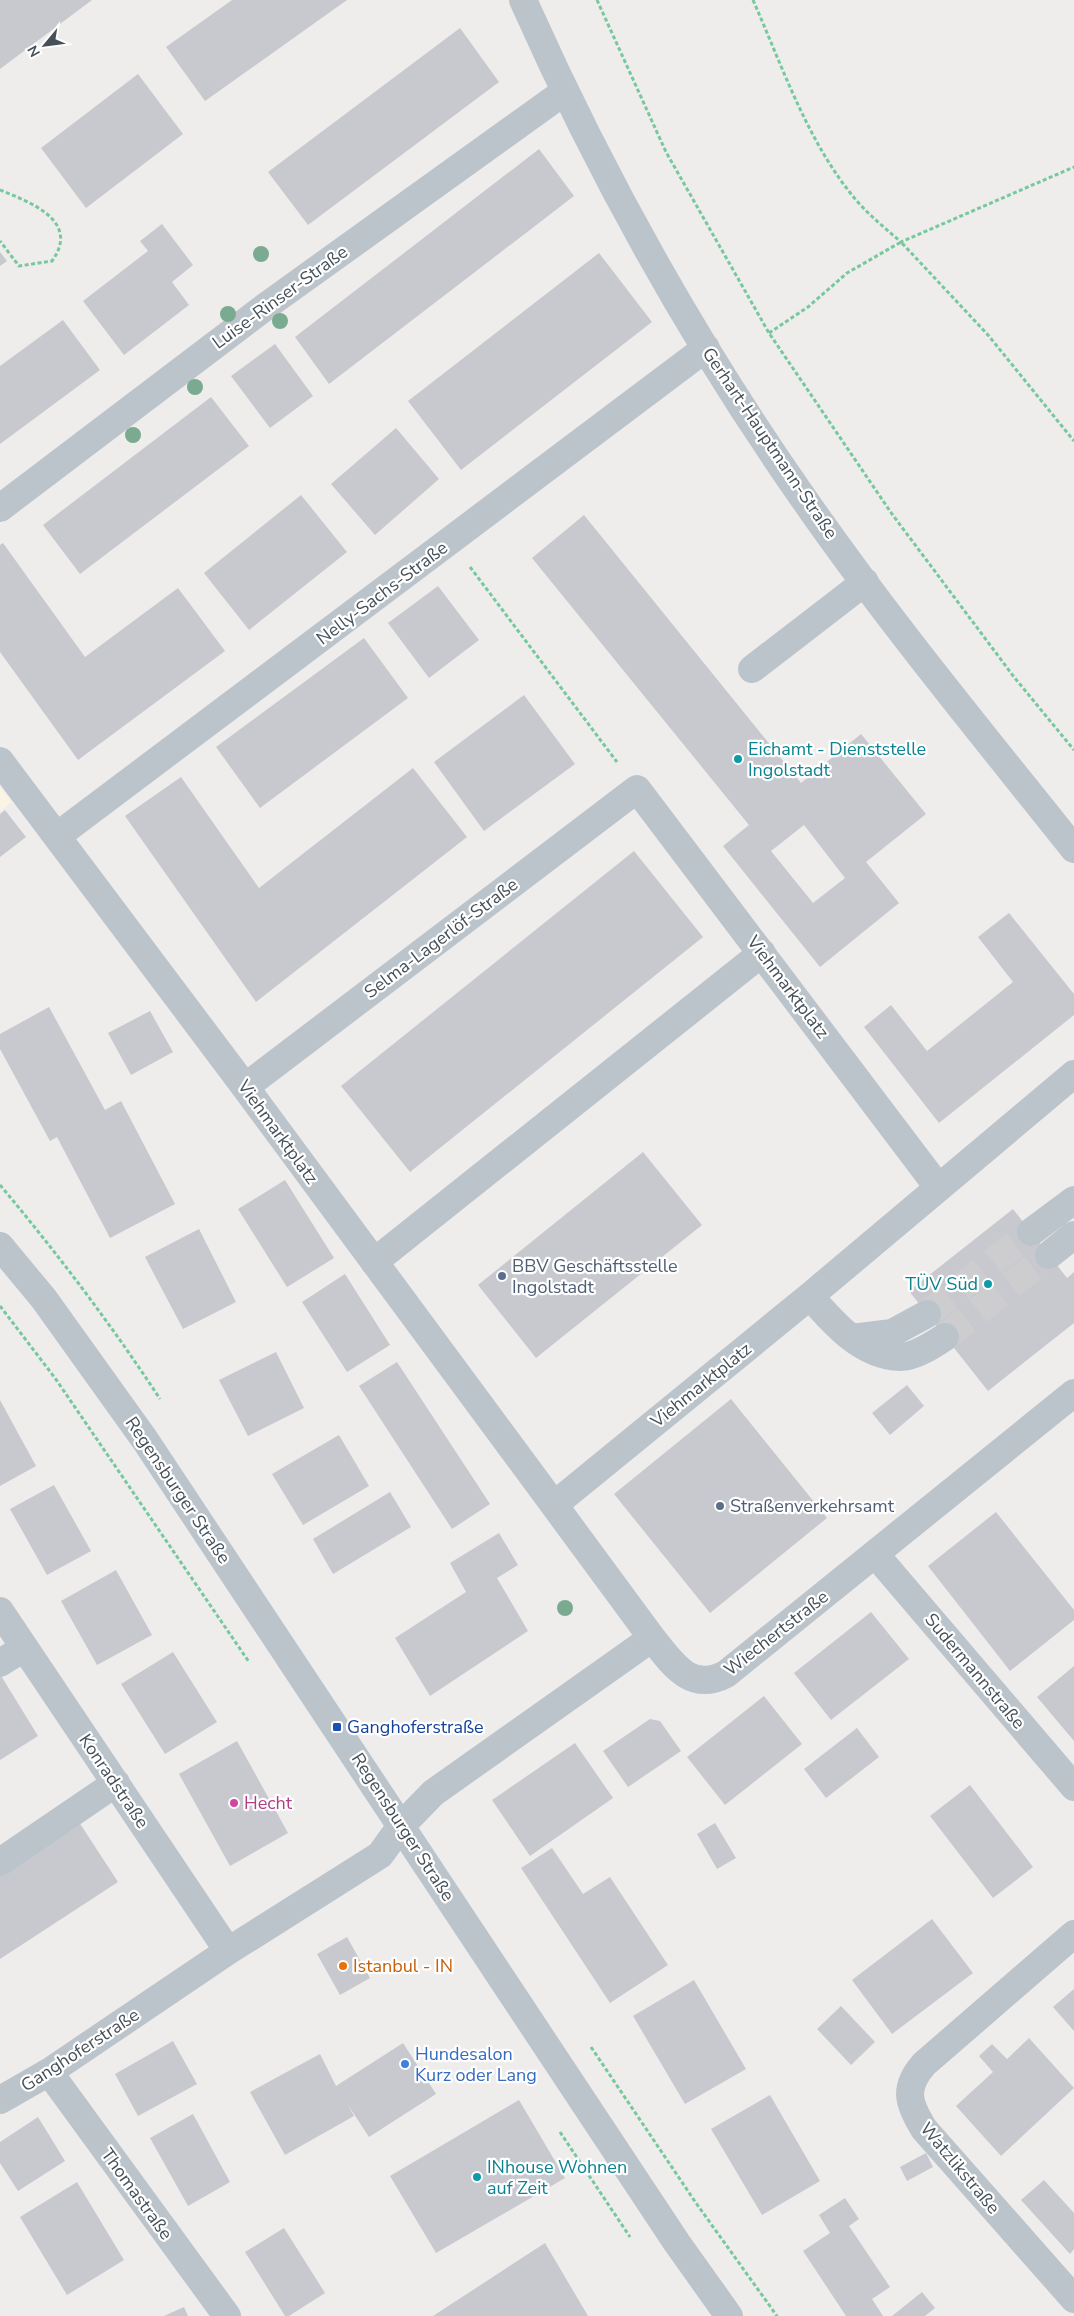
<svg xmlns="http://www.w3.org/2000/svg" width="1074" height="2316" font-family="'Nunito Sans',sans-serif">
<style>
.commercial{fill:#faf4e5}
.building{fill:#c7c9cf;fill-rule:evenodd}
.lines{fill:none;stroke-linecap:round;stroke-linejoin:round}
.minor-tunnel{stroke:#cdcdcf;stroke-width:28;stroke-dasharray:28 14;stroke-linecap:butt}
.path{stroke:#76c89d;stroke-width:3;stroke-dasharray:4 2.5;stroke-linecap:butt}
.minor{stroke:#bbc4cb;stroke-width:28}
.tree{fill:#7aab91}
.culture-dot{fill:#0f9aa8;stroke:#fff;stroke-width:2}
.service-dot{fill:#5c6f8a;stroke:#fff;stroke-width:2}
.transit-dot{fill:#1a4fb4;stroke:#fff;stroke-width:2}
.hotel-dot{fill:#d1479c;stroke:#fff;stroke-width:2}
.food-dot{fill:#e8710a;stroke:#fff;stroke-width:2}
.shop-dot{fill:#3f7fe0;stroke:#fff;stroke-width:2}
.labels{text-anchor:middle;stroke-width:4.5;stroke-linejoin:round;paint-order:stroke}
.street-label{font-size:18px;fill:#465059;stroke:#fff}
.culture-label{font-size:18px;fill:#0d838f;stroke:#fff;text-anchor:start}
.service-label{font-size:18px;fill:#4e5e75;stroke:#fff;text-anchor:start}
.transit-label{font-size:18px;fill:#164399;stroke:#fff;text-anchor:start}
.hotel-label{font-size:18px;fill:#b23c85;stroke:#fff;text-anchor:start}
.food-label{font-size:18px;fill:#c56008;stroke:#fff;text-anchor:start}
.shop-label{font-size:18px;fill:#366cbe;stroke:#fff;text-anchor:start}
</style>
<rect width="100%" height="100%" fill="#efecec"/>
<path class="commercial" d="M0 787 12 802 0 811Z"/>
<path class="building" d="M0 0H92L0 69Z
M232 0H347L205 101 166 47Z
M460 28 499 82 308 225 268 172Z
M138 74 183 134 86 208 41 148Z
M539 149 574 196 329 384 295 337Z
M162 224 193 265 172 282 189 305 124 355 83 301 148 251 140 241Z
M0 252 7 261 0 266Z
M599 253 652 322 461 470 408 401Z
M63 320 100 370 0 444V366Z
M275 344 313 396 270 428 231 376Z
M211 397 249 446 80 574 43 525Z
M396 428 439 479 375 535 331 484Z
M301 495 347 552 249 630 204 573Z
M584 515 801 783 861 734 926 814 866 862 899 903 820 967 723 846 749 825 532 558ZM804 825 845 878 813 903 771 851Z
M3 543 85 657 178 588 225 651 78 760 0 652V545Z
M438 586 479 640 429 678 388 623Z
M364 638 408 698 260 808 216 747Z
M524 695 575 764 484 831 434 762Z
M413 768 467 837 256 1002 125 816 181 777 259 888Z
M5 810 26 837 0 857V814Z
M634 851 703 937 410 1172 341 1086Z
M1009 913 1074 994V1015L939 1123 864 1027 891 1005 927 1051 1013 982 978 937Z
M49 1007 105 1110 121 1101 175 1204 110 1238 57 1137 50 1141 0 1049V1034Z
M150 1011 173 1052 131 1075 108 1033Z
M643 1152 702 1225 536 1358 478 1285Z
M285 1180 334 1258 287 1287 238 1209Z
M1013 1209 1067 1278 1074 1272V1323L988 1391 909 1291Z
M199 1229 236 1302 183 1329 145 1257Z
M345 1274 390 1345 347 1372 302 1302Z
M276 1352 304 1408 248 1436 219 1380Z
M397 1362 490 1504 452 1529 359 1386Z
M907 1385 924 1406 890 1435 872 1413Z
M731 1399 827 1518 710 1613 614 1494Z
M0 1400 36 1466 0 1486Z
M339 1435 369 1486 303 1525 272 1474Z
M54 1485 91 1551 47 1575 10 1509Z
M390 1492 411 1527 333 1574 313 1539Z
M996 1512 1074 1610V1620L1010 1671 928 1566Z
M499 1533 518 1565 497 1578 528 1631 430 1696 395 1638 466 1592 450 1563Z
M116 1570 152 1635 97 1665 61 1601Z
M871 1612 909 1659 831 1720 794 1673Z
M173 1652 217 1722 165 1754 121 1684Z
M1074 1666V1741L1037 1697Z
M0 1674 38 1736 0 1760Z
M764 1696 802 1744 725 1805 687 1757Z
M650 1719 660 1721 681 1751 628 1787 603 1751Z
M857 1728 879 1757 826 1798 804 1769Z
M237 1741 288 1833 230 1866 179 1774Z
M575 1743 613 1798 530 1856 492 1800Z
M970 1785 1033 1867 993 1898 930 1816Z
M77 1819 118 1882 0 1959V1869Z
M715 1823 736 1858 717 1869 697 1834Z
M552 1848 583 1894 610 1877 668 1965 610 2003 521 1868Z
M932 1919 973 1973 892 2034 852 1980Z
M347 1937 370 1978 340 1995 317 1954Z
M694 1980 746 2069 685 2104 633 2016Z
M1074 1989V2031L1053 2007Z
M841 2006 875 2042 851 2065 817 2029Z
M1029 2038 1074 2088 1001 2156 956 2106 993 2072 979 2056 992 2044 1007 2059Z
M173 2041 197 2084 138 2116 115 2074Z
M403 2043 436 2094 369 2137 348 2105 354 2116 285 2155 250 2092 320 2054 336 2086Z
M770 2095 820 2181 762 2215 711 2129Z
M519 2100 565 2178 436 2253 390 2176Z
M193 2114 230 2182 188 2206 150 2138Z
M38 2117 65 2161 18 2191 0 2163V2142Z
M926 2153 933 2167 907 2181 900 2167Z
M1044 2180 1074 2213V2249L1070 2254 1021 2200Z
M77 2182 124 2260 67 2295 20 2217Z
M845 2198 859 2219 849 2226 890 2287 872 2299 883 2316H846L803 2251 830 2233 819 2215Z
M284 2228 325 2293 289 2316H285L245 2252Z
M545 2243 588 2316H433Z
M922 2292 935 2308 925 2316H892Z
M184 2307 188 2316H164Z"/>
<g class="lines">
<path class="minor-tunnel" d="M927 1314 1031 1232
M945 1337 1049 1255"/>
<path class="path" d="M597 0 666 152 769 333 892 514 1014 677 1074 750
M753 0C783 68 808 143 856 200 870 216 886 229 901 242L1074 167
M0 190C30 202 81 221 52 261L19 266 0 241
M769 333 808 307 847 273 901 242 988 335 1074 441
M470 567 617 762
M0 1185C57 1253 111 1324 160 1399
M0 1306 55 1378 249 1662
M591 2047 696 2203 777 2316
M560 2132 630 2237"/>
<path class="minor" d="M523 0C599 171 690 335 797 489 883 614 980 731 1074 849
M0 508 269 304 564 92
M752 669 865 582
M0 761 245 1087 554 1505
M57 836 706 348
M245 1087 637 789 938 1187
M1031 1232 1074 1200
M0 1246 44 1299 145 1440 677 2243 729 2316
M1049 1255 1074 1235
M374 1262 762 953
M810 1296C833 1323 862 1356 900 1357 915 1357 933 1345 945 1337
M852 1338 892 1333 927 1314
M875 1554 1074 1787
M0 1611 228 1951
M652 1638 554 1505 810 1296 1074 1074
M0 1663 24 1648
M0 1862 116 1783
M1074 1934 924 2064C903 2088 908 2103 924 2129L1074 2299
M49 2072 227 2316
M0 2100 49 2072 228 1951 380 1855 401 1826 433 1793 652 1638C672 1663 690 1693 726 1674L1074 1393"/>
</g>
<g class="tree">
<circle cx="261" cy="254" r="8"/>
<circle cx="228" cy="314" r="8"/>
<circle cx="280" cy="321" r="8"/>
<circle cx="195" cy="387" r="8"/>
<circle cx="133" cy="435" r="8"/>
<circle cx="565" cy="1608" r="8"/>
</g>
<g class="culture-dot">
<circle cx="738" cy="759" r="5"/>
<circle cx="988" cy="1284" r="5"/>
<circle cx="477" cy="2177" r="5"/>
</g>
<g class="service-dot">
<circle cx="502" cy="1276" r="5"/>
<circle cx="720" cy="1506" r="5"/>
</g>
<rect class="transit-dot" x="332" y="1722" width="10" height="10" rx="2.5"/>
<circle class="hotel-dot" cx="234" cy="1803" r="5"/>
<circle class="food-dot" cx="343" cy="1966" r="5"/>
<circle class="shop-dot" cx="405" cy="2064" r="5"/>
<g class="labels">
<g class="street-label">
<text transform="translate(280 297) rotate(-36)" y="6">Luise-Rinser-Straße</text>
<text transform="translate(770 443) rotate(56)" y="6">Gerhart-Hauptmann-Straße</text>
<text transform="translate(382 593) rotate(-37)" y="6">Nelly-Sachs-Straße</text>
<text transform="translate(441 938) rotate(-37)" y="6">Selma-Lagerlöf-Straße</text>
<text transform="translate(788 987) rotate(53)" y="6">Viehmarktplatz</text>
<text transform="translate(278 1132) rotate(54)" y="6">Viehmarktplatz</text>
<text transform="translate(701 1385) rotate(-39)" y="6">Viehmarktplatz</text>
<text transform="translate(178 1490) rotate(56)" y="6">Regensburger Straße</text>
<text transform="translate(776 1633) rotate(-38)" y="6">Wiechertstraße</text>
<text transform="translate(975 1671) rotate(50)" y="6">Sudermannstraße</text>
<text transform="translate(114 1781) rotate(56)" y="6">Konradstraße</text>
<text transform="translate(403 1827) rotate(57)" y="6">Regensburger Straße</text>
<text transform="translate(80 2050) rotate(-33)" y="6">Ganghoferstraße</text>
<text transform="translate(960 2168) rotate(50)" y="6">Watzlikstraße</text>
<text transform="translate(137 2194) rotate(54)" y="6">Thomastraße</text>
</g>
<g class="culture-label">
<text x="748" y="755">Eichamt - Dienststelle<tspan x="748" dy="21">Ingolstadt</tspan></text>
<text x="978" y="1290" text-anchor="end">TÜV Süd</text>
<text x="487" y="2173">INhouse Wohnen<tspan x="487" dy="21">auf Zeit</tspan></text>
</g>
<g class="service-label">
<text x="512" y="1272">BBV Geschäftsstelle<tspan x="512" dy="21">Ingolstadt</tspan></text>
<text x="730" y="1512">Straßenverkehrsamt</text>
</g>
<g class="transit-label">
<text x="347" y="1733">Ganghoferstraße</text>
</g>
<g class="hotel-label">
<text x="244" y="1809">Hecht</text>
</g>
<g class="food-label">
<text x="353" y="1972">Istanbul - IN</text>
</g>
<g class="shop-label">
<text x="415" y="2060">Hundesalon<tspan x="415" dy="21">Kurz oder Lang</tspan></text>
</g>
</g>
<g transform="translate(45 45) rotate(241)" stroke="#ffffff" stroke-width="4" paint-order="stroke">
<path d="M0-4L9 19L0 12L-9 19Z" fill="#465059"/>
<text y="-8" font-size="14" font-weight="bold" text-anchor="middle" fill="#465059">N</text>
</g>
</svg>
